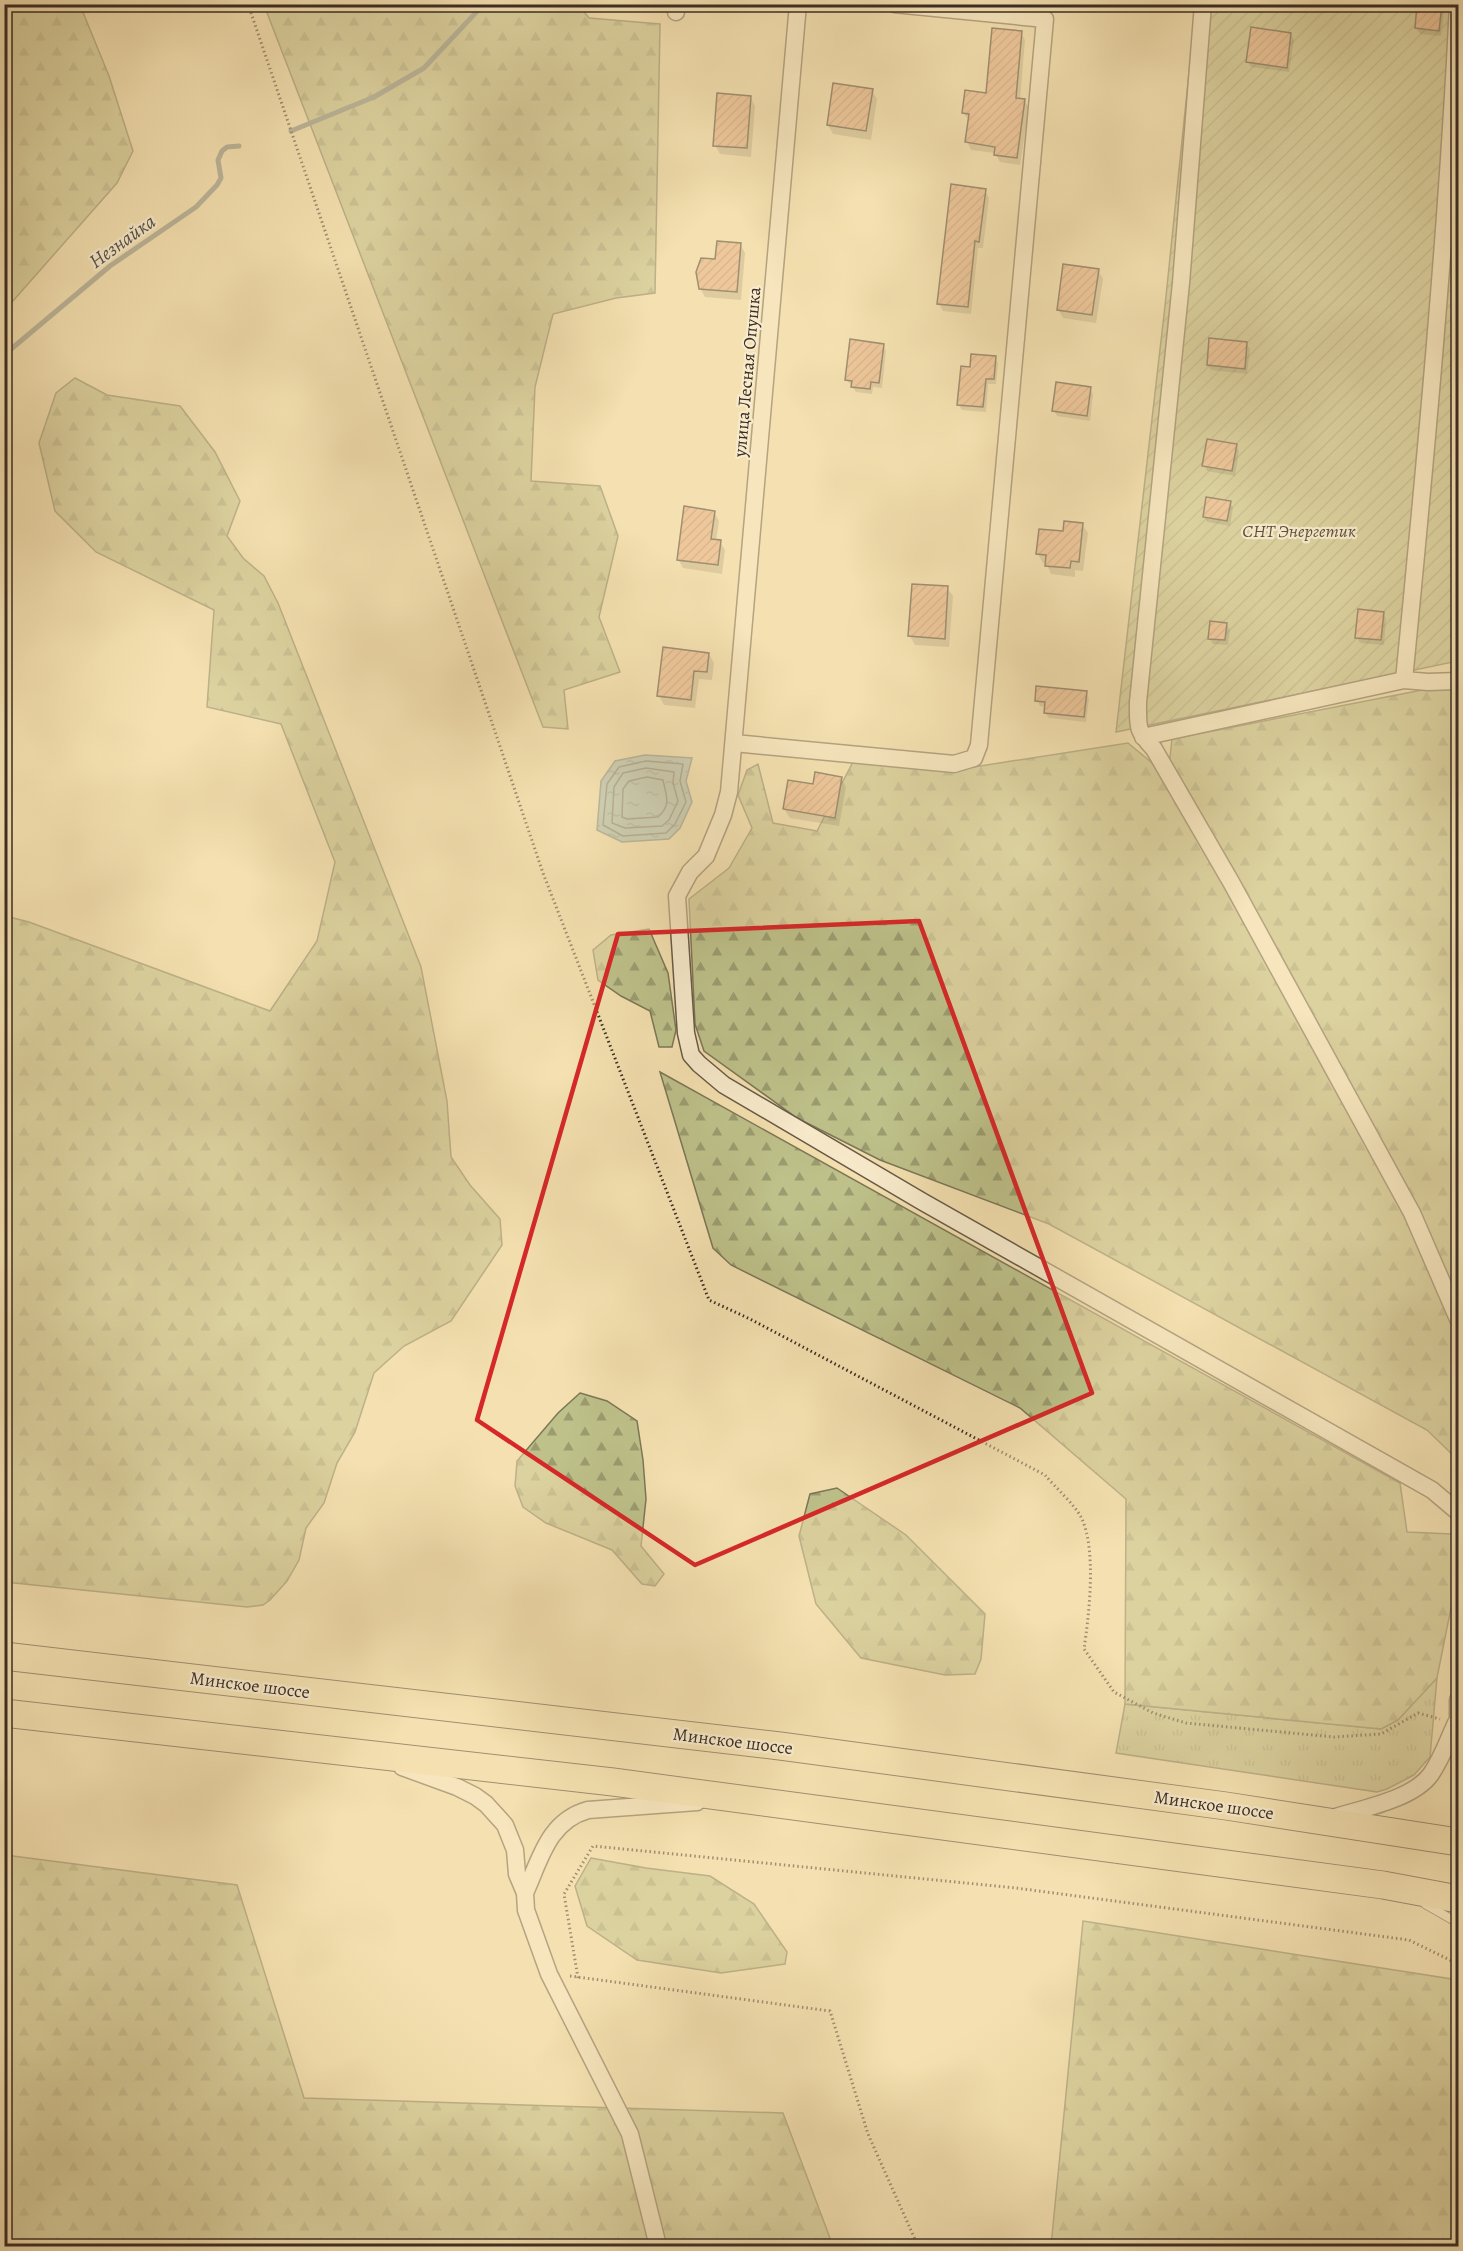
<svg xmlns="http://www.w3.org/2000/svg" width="1463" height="2251" font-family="Alegreya,serif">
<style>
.grass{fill:url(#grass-tufts);stroke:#7c7758;stroke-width:1.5}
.forest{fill:url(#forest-firs);stroke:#7c7758;stroke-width:1.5}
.garden{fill:url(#garden-furrows);stroke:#7c7758;stroke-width:1.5}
.water{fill:url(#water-ripples);stroke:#77827c;stroke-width:1.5}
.shadow{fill:#0003}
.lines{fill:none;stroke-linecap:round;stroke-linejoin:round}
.shore{stroke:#6d746e;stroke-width:1.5}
.stream{stroke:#77827c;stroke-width:5}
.building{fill:url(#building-hatch);stroke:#3a2d25;stroke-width:1.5}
.service-casing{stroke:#685a48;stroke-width:10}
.minor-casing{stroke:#685a48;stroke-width:19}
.trunk-casing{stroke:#3a2d25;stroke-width:29}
.path{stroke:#3a2d25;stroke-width:3;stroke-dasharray:1.5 3;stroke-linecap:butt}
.service{stroke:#f8ebcc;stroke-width:8}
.minor{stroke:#f8ebcc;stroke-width:16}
.trunk{stroke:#f4e0b0;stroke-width:27}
.marked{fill:none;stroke:#d62828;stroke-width:4.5;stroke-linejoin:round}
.labels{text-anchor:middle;stroke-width:4.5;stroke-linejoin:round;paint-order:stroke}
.street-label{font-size:18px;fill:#3a2d25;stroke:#f8ebcc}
.park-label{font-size:18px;font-style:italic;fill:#5b523e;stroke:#f8ebcc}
.water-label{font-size:20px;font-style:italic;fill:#545049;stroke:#f8ebcc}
</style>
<defs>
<pattern id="grass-tufts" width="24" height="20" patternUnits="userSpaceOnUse" patternTransform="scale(1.5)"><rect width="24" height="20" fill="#bec18a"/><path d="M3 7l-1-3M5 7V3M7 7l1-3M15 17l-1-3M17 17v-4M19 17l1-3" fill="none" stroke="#9b9d71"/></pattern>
<pattern id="forest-firs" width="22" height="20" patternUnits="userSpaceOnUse" patternTransform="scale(1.5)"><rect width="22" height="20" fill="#bec18a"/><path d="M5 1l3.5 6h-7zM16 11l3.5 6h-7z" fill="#9b9d71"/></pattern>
<pattern id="garden-furrows" width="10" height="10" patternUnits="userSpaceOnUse" patternTransform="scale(1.5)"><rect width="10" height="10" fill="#bec18a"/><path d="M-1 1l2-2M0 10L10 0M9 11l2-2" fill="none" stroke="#9b9d71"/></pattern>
<pattern id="water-ripples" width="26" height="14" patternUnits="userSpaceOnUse" patternTransform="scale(1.5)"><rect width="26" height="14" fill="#a0bab6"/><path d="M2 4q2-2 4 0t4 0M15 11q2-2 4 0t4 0" fill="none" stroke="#839894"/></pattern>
<pattern id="building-hatch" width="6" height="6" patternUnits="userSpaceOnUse" patternTransform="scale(1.5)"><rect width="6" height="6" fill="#e7a87f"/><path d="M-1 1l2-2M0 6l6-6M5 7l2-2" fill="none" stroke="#bc8968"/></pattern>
</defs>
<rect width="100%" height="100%" fill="#f4e0b0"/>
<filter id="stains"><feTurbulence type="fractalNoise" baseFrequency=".00333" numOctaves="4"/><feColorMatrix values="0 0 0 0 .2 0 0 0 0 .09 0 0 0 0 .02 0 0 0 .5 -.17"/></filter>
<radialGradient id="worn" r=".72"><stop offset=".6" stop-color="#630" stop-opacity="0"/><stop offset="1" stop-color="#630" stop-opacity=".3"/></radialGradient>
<path class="grass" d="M1437 1678 1430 1757 1414 1775 1387 1789 1377 1792 1116 1753 1125 1704 1381 1729 1398 1720Z"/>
<path class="forest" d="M5 4 80 5 109 76 133 151 117 183 5 310Z
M578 4 589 18 660 24 655 293 616 298 553 314 535 387 531 481 600 486 618 536 599 617 620 672 564 690 568 729 543 727 264 5Z
M75 378 107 395 180 406 215 452 240 501 227 536 243 558 264 576 278 603 421 967 447 1101 451 1157 470 1185 500 1219 502 1245 451 1321 404 1346 374 1373 355 1432 337 1463 324 1503 306 1528 299 1560 287 1581 270 1600 263 1605 247 1607 5 1582V916L29 922 270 1011 317 941 335 862 281 724 207 707 214 610 96 552 55 511 39 443 56 393Z
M1458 683V1460L1427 1430 1049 1224 880 1160 797 1118 704 1051 695 1024 689 899 729 868 752 828 738 795 747 770 758 764 773 823 817 831 853 762 948 771 1128 743 1168 776 1172 739Z
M649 929 668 973 676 1030 672 1047H659L650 1011 621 996 598 980 593 950 611 935Z
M660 1072 1400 1483 1407 1532 1451 1534 1458 1573 1437 1678 1398 1720 1381 1729 1125 1704 1126 1499 1020 1408 731 1265 713 1248Z
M580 1393 607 1401 637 1421 643 1460 646 1499 641 1546 664 1574 655 1586 642 1584 612 1550 546 1523 523 1507 515 1486 517 1461 558 1413Z
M837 1488 906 1535 985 1614 981 1659 975 1674 945 1675 861 1658 816 1604 799 1536 810 1494Z
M5 1855 237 1885 304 2098 783 2113 833 2246H5Z
M591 1858 646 1868 710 1876 754 1904 787 1952 785 1964 721 1973 637 1960 587 1926 575 1886Z
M1083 1921 1458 1980V2246H1051Z"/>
<path class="garden" d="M1196 5H1458V661L1116 732 1165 306Z"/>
<path class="water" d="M645 755 692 758 686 781 692 802 680 828 669 839 622 842 597 830 601 781 615 761Z"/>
<path class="shadow" d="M1303 4H1328L1327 13 1304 8Z
M1441 5 1444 11 1441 36 1420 34 1416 28Z
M1021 33 1025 40 1020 100H1024L1029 108 1020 165 1000 162 995 153 971 150 967 142 970 121 963 113 988 95Z
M1291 34 1294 40 1289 72 1251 67 1248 62Z
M872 91 877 99 871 140 833 134 828 125Z
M750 97 755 106 751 157 720 154 715 145Z
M985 190 989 198 983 248H978L971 314 943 311 939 304Z
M740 244 745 253 741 300 705 297 700 288 717 261Z
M1098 270 1103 279 1096 323 1063 318 1058 309Z
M1246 343 1250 349 1247 374 1211 370 1208 365Z
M883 345 886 351 882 388 873 387 872 394 856 392 847 380Z
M995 358 998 363 996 384H988L986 412 962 410 959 405 972 369Z
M1090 389 1093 394 1090 421 1057 416 1054 410Z
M1236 446 1239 451 1235 476 1207 471 1204 465Z
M1230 502 1233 508 1230 526 1207 522 1204 516Z
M714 512 719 521 716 541 720 542 725 550 722 574 683 568 678 559Z
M1082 524 1088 533 1083 571 1075 570V577L1051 574 1046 563H1043L1038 554 1064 533Z
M947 588 953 596 949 647 915 645 910 636Z
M1383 613 1386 619 1384 645 1360 643 1357 638Z
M1226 624 1230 630 1228 645 1213 644 1209 638Z
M709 654 714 663 712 680 699 679 695 708 664 705 659 696Z
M1086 692 1089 698 1086 722 1049 718 1045 713 1046 707 1040 706 1037 700Z
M841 778 846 787 839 826 790 818 784 809 815 786Z"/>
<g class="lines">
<path class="shore" d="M646 761 683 764 680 781 686 802 675 824 666 833 623 836 603 825 607 784 619 767Z
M646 768 674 772 673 783 678 801 669 820 662 826 625 828 612 823 614 787 623 773Z
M647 777 663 780C666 796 672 804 658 817L627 819 622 817 623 789 629 781Z"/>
<path class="stream" d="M291 131 374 97 424 68 484 4
M4 355 110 266 196 207 217 185 221 178 218 160 222 151 227 147 239 146"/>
</g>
<path class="building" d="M1417 4H1442L1439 31 1415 28Z
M1251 27 1291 33 1287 68 1246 62Z
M992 28 1022 31 1016 98 1025 99 1017 158 994 155 995 147 965 142 969 114 962 113 965 90 986 93Z
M833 83 873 89 866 131 827 125Z
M717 93 751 96 747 148 713 146Z
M951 184 986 189 979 242 975 241 968 307 937 304Z
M717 241 741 243 737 292 699 289 696 272 701 258 715 259Z
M1063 264 1099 269 1092 315 1057 310Z
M1209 338 1247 342 1245 369 1207 365Z
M850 339 884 344 879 383 871 382 870 389 851 387 852 381 845 380Z
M971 354 996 356 994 379H986L983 407 957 405 961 366 970 367Z
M1056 382 1091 387 1087 416 1052 411Z
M1207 439 1237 444 1232 471 1202 466Z
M1206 497 1231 501 1227 521 1203 517Z
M684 506 715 511 711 539 721 540 718 565 677 560Z
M1064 521 1083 523 1079 562 1071 561 1070 568 1045 566 1046 555 1036 554 1039 529 1063 531Z
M912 584 948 586 945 639 908 636Z
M1358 609 1384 612 1381 640 1355 638Z
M1210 621 1227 623 1225 640 1208 639Z
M663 647 709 653 707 672 694 671 691 700 657 696Z
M1036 686 1087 691 1084 717 1044 713 1045 702 1035 701Z
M815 772 842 777 835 818 783 809 788 780 813 784Z"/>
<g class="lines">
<g class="service-casing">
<path id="service" d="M1425 1904 1458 1923"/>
</g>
<g class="minor-casing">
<path id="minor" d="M798 4 729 792 723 815 706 856 690 872 677 896 686 1033 691 1055 699 1064 724 1085 923 1202 1432 1490 1458 1512
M1203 4 1181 283 1138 702C1138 727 1136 730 1154 749L1231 882 1412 1213 1458 1319
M676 12 677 4
M1404 680C1426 455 1447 230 1458 4
M1143 737 1404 680 1428 682 1458 681
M734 743 954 764 974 758 979 745 1045 19 894 4
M1458 1732V1700
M402 1767 457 1787 475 1796 486 1804 505 1825 515 1850 517 1874 525 1893 526 1910 549 1974 630 2134 658 2246
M1329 1819C1359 1809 1413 1800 1431 1774 1442 1758 1448 1740 1456 1723
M525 1893C540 1860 548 1821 588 1810L697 1802"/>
</g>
<g class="trunk-casing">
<path id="trunk" d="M4 1656 780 1746 1226 1806 1458 1842
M4 1713 613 1782 1383 1885 1458 1899"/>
</g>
<path class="path" d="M248 4 543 873 709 1300 750 1319 1045 1475C1055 1487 1074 1504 1081 1517 1097 1549 1089 1615 1084 1649L1114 1692 1153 1713 1186 1723 1334 1737 1381 1734 1418 1713 1440 1719
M570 1976 830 2011 868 2134 918 2246
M578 1978 564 1894 593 1846 1016 1888 1409 1940 1458 1964"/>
<use href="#service" class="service"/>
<use href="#minor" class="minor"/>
<use href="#trunk" class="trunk"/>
</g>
<path d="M0 0H1463V2251H0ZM919 921 1092 1393 695 1565 477 1420 618 934Z" fill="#f4e0b0" fill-opacity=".55" fill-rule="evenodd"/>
<path class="marked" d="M919 921 1092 1393 695 1565 477 1420 618 934Z"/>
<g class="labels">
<g class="street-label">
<text transform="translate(747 372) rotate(-85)" y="6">улица Лесная Опушка</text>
<text transform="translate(250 1685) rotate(7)" y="6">Минское шоссе</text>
<text transform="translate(733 1741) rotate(7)" y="6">Минское шоссе</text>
<text transform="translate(1214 1805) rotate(8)" y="6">Минское шоссе</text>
</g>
<g class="park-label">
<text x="1299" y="537">СНТ Энергетик</text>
</g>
<g class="water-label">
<text transform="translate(122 241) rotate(-36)" y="7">Незнайка</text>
</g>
</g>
<rect width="1463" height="2251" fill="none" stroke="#f4e0b0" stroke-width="24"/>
<rect x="6" y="6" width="1451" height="2239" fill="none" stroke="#3a2d25" stroke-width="3"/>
<rect x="12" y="12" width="1439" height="2227" fill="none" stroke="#3a2d25" stroke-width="1.5"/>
<rect width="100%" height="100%" filter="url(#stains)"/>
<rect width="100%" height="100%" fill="url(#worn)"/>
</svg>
